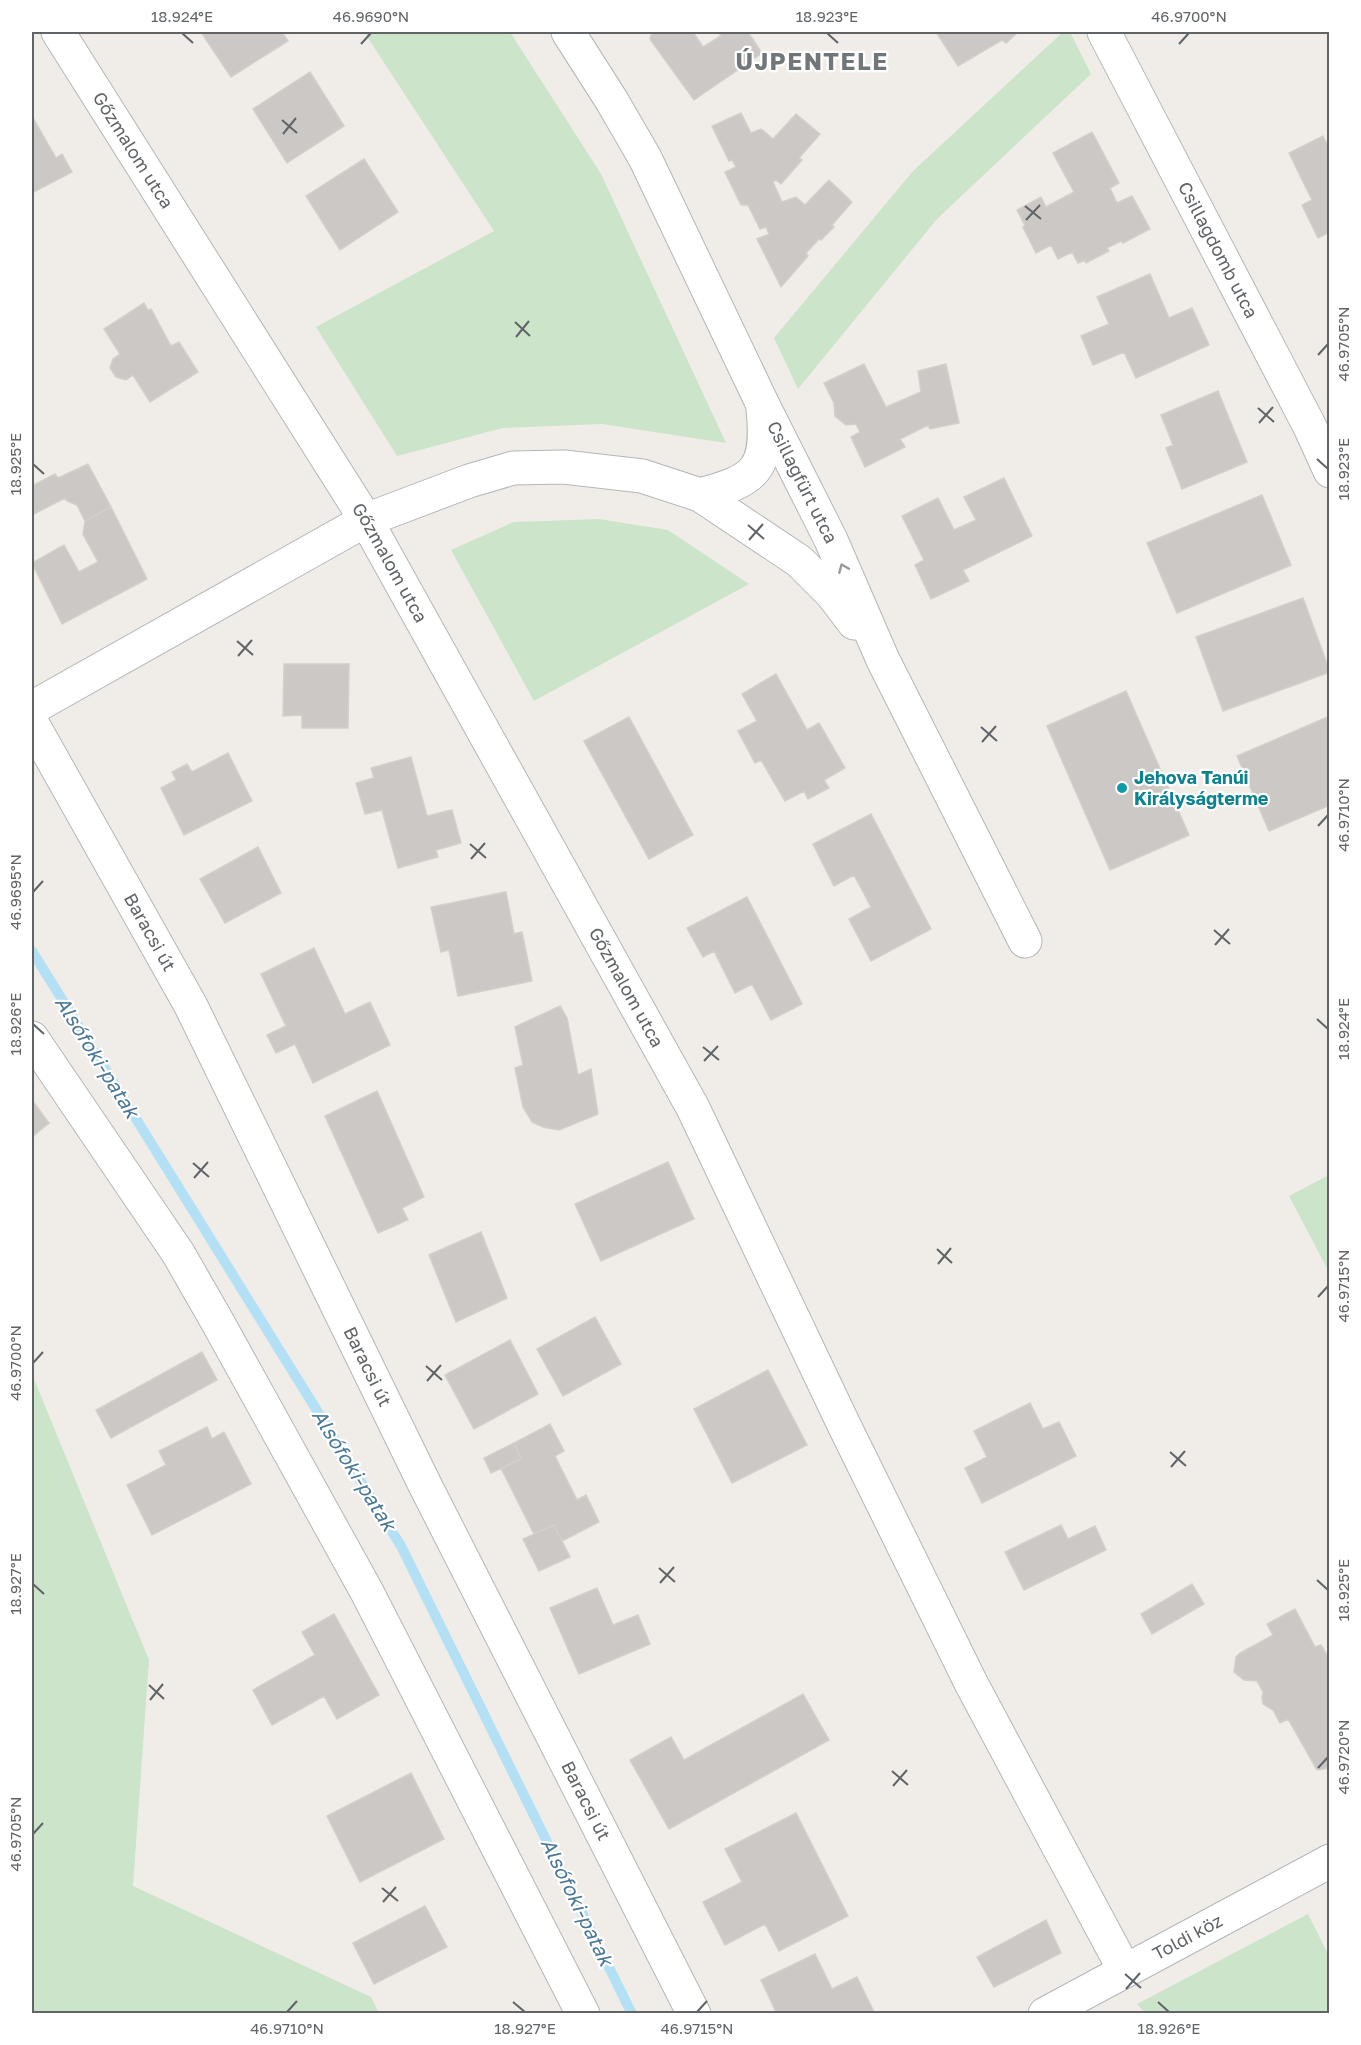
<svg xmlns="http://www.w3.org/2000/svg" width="1361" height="2045" font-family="'Golos Text',sans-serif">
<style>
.green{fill:#cce4c9}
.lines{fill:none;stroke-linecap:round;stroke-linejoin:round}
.stream{stroke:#b3e0f5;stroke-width:10}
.building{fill:#cbc8c5;stroke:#d4cfc8;stroke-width:1.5}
.minor-casing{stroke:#b3b6b9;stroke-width:35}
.minor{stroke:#fff;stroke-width:33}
.oneway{stroke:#989a9c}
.ticks{fill:none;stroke:#606467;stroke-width:2}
.culture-dot{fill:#0f9aa8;stroke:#fff;stroke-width:2}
.labels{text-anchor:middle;stroke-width:4.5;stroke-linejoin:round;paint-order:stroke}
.street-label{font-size:18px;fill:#606467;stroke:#fff}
.culture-label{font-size:18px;font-weight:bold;fill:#0d838f;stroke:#fff;text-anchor:start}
.water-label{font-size:20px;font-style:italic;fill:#4a7896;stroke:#fff}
.district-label{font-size:24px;font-weight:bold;letter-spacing:1.5px;fill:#717679;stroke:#fff}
.neatline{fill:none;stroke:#606467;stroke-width:2}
.ticks-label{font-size:15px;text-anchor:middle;fill:#606467}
</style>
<rect width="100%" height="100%" fill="#f0ede9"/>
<path class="green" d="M364 32H510L601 174 726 443 602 424 503 428 397 456 316 327 494 231Z
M1063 32H1070L1091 74 937 219 798 389 774 338 913 171Z
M599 519 668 530 749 584 534 701 451 550 514 522Z
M1329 1175V1272L1289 1196Z
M32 1374 149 1660 133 1886 371 1997 379 2013H32Z
M1308 1914 1329 1956V2013H1145L1137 2004Z"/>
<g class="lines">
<path class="stream" d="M32 951 401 1546 632 2014"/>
</g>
<path class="building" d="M201 32H282L288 41 231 77Z
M652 32H693L703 47 721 36 718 32H748L762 53 694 100 650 39Z
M936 32H1018L1006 43 1002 40 958 66Z
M310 72 344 126 287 163 253 109Z
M741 113 751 133 761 129 773 139 796 114 820 134 799 158 802 160 781 184 776 180 773 182 782 202 796 197 805 205 829 180 852 202 832 225 834 227 821 240 819 239 806 253 808 256 781 287 757 239 769 234 766 227 760 229 748 205H741L725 172 736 167 732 160 729 161 712 126Z
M32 116 56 158 62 154 72 172 32 193Z
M1092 132 1119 183 1110 188 1117 203 1132 196 1150 229 1123 243 1121 241 1107 248 1109 251 1086 263 1085 260 1078 263 1072 252 1058 259 1051 245 1036 253 1023 227 1025 226 1017 210 1041 197 1046 207 1074 192 1053 153Z
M1323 136 1330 150V232L1318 238 1302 205 1312 200 1289 153Z
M364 159 398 212 340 250 306 196Z
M1150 274 1169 318 1192 308 1209 345 1136 378 1124 352 1093 365 1081 336 1109 324 1097 297Z
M144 303 148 310 151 309 171 346 179 342 198 372 150 402 133 375 126 380 116 377 110 368 113 359 120 354 104 329Z
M864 364 886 407 921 392 918 371 946 364 959 423 930 429 928 425 900 439 905 447 865 467 851 437 860 432 856 424 846 425 835 416 834 403 824 383Z
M1218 391 1247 462 1182 489 1166 448 1173 445 1161 415Z
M88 464 111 507 85 521 77 505 67 501 65 498 32 515V486L55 474 58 478Z
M1004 478 1032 536 963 570 969 581 931 599 915 565 924 560 902 516 938 498 954 530 976 520 964 497Z
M1262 495 1291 565 1177 613 1147 543Z
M111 507 147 579 62 624 32 563 64 545 79 572 98 562 83 534 85 521Z
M1303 598 1330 672 1223 711 1196 637Z
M284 664H349L348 728H302V715L283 716Z
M776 674 807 730 819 723 845 768 824 780 829 788 808 799 804 791 785 801 761 760 755 763 738 731 757 721 742 694Z
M1126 691 1189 835 1110 870 1047 726Z
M1330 716V805L1269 831 1237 756Z
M629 717 693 835 649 859 584 741Z
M228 753 252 801 184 835 161 788 176 780 172 772 187 764 192 772Z
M411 757 427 816 452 810 461 843 436 850 438 857 398 868 382 810 365 814 356 783 374 778 371 768Z
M871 814 931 929 871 961 849 919 871 907 854 875 834 886 813 844Z
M258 847 281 893 225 923 200 879Z
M506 892 514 934 522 932 532 981 458 996 449 950 441 952 431 907Z
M747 897 802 1004 771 1020 752 984 735 993 714 951 703 957 687 928Z
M314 948 345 1014 370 1002 390 1045 313 1083 295 1044 276 1053 267 1035 286 1026 261 974Z
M560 1006 567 1018 578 1075 591 1069 598 1114 559 1130 543 1127 532 1122 523 1107 515 1068 523 1065 515 1027Z
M377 1091 424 1197 402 1208 408 1220 378 1233 325 1116Z
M32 1100 49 1123 32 1137Z
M668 1162 694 1219 601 1261 575 1204Z
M481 1232 507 1298 456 1322 429 1255Z
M595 1317 621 1364 563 1396 537 1349Z
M510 1340 538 1394 474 1429 445 1375Z
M202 1352 217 1380 111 1438 96 1410Z
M768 1370 807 1445 732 1483 694 1409Z
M1030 1403 1043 1429 1059 1422 1076 1456 982 1503 965 1468 987 1457 974 1431Z
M550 1424 564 1451 555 1456 577 1500 586 1495 599 1522 562 1541 554 1525 534 1534 501 1468 521 1459 514 1443Z
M207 1427 212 1439 224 1432 251 1484 152 1535 127 1485 166 1465 159 1451Z
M514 1443 521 1459 491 1473 484 1458Z
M554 1525 570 1557 539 1571 523 1539Z
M1061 1525 1068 1539 1095 1526 1106 1550 1024 1590 1005 1552Z
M1192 1584 1204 1604 1152 1634 1141 1614Z
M597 1588 613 1625 638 1615 650 1644 579 1674 550 1608Z
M1295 1609 1315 1647 1321 1645 1330 1660V1768L1317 1770 1288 1719 1280 1723 1273 1710 1263 1704 1262 1698 1263 1692 1257 1681 1244 1680 1234 1672 1236 1657 1240 1653 1273 1635 1267 1624Z
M334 1614 379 1695 337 1719 324 1696 272 1725 253 1690 315 1655 302 1632Z
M803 1694 829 1740 669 1829 630 1760 671 1737 684 1760Z
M411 1773 444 1839 360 1882 327 1816Z
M796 1813 848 1916 779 1951 765 1924 725 1945 703 1902 742 1882 725 1849Z
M425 1906 447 1947 374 1984 353 1943Z
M1046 1920 1061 1953 994 1987 977 1957Z
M815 1954 832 1989 857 1977 875 2014H777L761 1980Z"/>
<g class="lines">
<g class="minor-casing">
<g id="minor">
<path id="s1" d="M58 32 366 520 693 1108 844 1425 971 1683 1125 1971"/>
<path id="s2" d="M568 32 612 101 645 158 763 405 831 540 883 660 1025 941"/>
<path id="s3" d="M1104 32 1310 427 1330 471"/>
<path d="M700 495C756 480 769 470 763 409"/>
<path d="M32 708 366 520 469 481 513 468 564 467 642 476 700 495 799 561 832 594 854 623"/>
<path id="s4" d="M32 723 191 1006 425 1485 694 2014"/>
<path d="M32 1038 178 1253 217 1321 367 1592 583 2014"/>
<path id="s5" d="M1045 2014 1330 1861"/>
</g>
</g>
<use href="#minor" class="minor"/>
</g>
<defs><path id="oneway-chevron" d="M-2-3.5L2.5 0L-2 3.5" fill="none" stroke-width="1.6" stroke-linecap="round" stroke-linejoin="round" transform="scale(1.5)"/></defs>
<use class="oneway" href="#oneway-chevron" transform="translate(843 568) rotate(-113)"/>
<path class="ticks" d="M182 33 193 43M827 33 838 43M361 44 371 33M1179 44 1189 33M282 120 297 133M283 134 296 118M1025 206 1041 219M1026 220 1040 205M515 322 530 336M516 337 529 321M1318 355 1328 344M1258 408 1274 422M1259 423 1273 407M1317 459 1328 469M33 464 44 474M748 525 764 539M749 540 763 524M237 641 253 655M238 656 252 640M981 727 997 741M982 742 996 726M1318 826 1328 815M470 844 486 858M471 859 485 843M33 892 43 881M1214 930 1230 944M1215 945 1229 929M1317 1019 1328 1029M33 1024 44 1034M703 1047 719 1060M704 1061 718 1046M193 1163 209 1177M194 1178 208 1162M937 1249 952 1263M938 1264 951 1248M1318 1297 1328 1286M33 1363 43 1352M426 1366 442 1380M427 1381 441 1365M1170 1452 1186 1466M1171 1467 1185 1451M659 1568 675 1582M1317 1580 1328 1590M660 1583 674 1567M33 1584 44 1594M149 1685 164 1699M150 1700 163 1684M1318 1768 1328 1757M892 1771 908 1785M893 1786 907 1770M33 1834 43 1823M382 1888 398 1901M383 1902 396 1887M1125 1974 1141 1988M1126 1989 1140 1973M513 2002 525 2012M1158 2002 1169 2012M287 2012 297 2001M697 2012 707 2001"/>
<circle class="culture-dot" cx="1122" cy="788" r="6"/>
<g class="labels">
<g class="street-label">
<text dy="6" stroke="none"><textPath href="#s1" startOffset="140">Gőzmalom utca</textPath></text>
<text dy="6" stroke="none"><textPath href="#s3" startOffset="246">Csillagdomb utca</textPath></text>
<text dy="6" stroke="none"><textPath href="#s2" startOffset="508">Csillagfürt utca</textPath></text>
<text dy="6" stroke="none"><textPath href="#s1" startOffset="626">Gőzmalom utca</textPath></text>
<text dy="6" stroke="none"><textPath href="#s4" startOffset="240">Baracsi út</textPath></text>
<text dy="6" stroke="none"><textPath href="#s1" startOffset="1112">Gőzmalom utca</textPath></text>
<text dy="6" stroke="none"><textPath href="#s4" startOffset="726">Baracsi út</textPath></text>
<text dy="6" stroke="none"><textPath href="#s4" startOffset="1212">Baracsi út</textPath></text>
<text dy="6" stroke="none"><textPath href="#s5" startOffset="162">Toldi köz</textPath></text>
</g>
<g class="culture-label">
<text x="1134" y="784">Jehova Tanúi<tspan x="1134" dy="21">Királyságterme</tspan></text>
</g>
<g class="water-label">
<text transform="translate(97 1057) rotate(58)" y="7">Alsófoki-patak</text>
<text transform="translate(354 1470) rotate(58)" y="7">Alsófoki-patak</text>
<text transform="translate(577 1902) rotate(64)" y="7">Alsófoki-patak</text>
</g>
<g class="district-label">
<text x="812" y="70">ÚJPENTELE</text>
</g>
</g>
<rect width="1361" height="2045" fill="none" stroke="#ffffff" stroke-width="66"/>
<rect x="33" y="33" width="1295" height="1979" class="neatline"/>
<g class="ticks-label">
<text x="182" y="22">18.924°E</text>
<text x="371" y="22">46.9690°N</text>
<text x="827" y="22">18.923°E</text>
<text x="1189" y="22">46.9700°N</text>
<text transform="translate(1344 344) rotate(-90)" y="5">46.9705°N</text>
<text transform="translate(16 464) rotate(-90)" y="5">18.925°E</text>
<text transform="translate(1344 469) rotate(-90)" y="5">18.923°E</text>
<text transform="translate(1344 815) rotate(-90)" y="5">46.9710°N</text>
<text transform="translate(16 892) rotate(-90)" y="5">46.9695°N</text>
<text transform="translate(16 1024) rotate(-90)" y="5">18.926°E</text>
<text transform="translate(1344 1029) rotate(-90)" y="5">18.924°E</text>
<text transform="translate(1344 1286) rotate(-90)" y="5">46.9715°N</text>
<text transform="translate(16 1363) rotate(-90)" y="5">46.9700°N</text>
<text transform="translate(16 1584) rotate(-90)" y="5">18.927°E</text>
<text transform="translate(1344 1590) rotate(-90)" y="5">18.925°E</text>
<text transform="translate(1344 1757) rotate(-90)" y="5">46.9720°N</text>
<text transform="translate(16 1834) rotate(-90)" y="5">46.9705°N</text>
<text x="287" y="2034">46.9710°N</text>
<text x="525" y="2034">18.927°E</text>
<text x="697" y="2034">46.9715°N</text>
<text x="1169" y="2034">18.926°E</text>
</g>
</svg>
